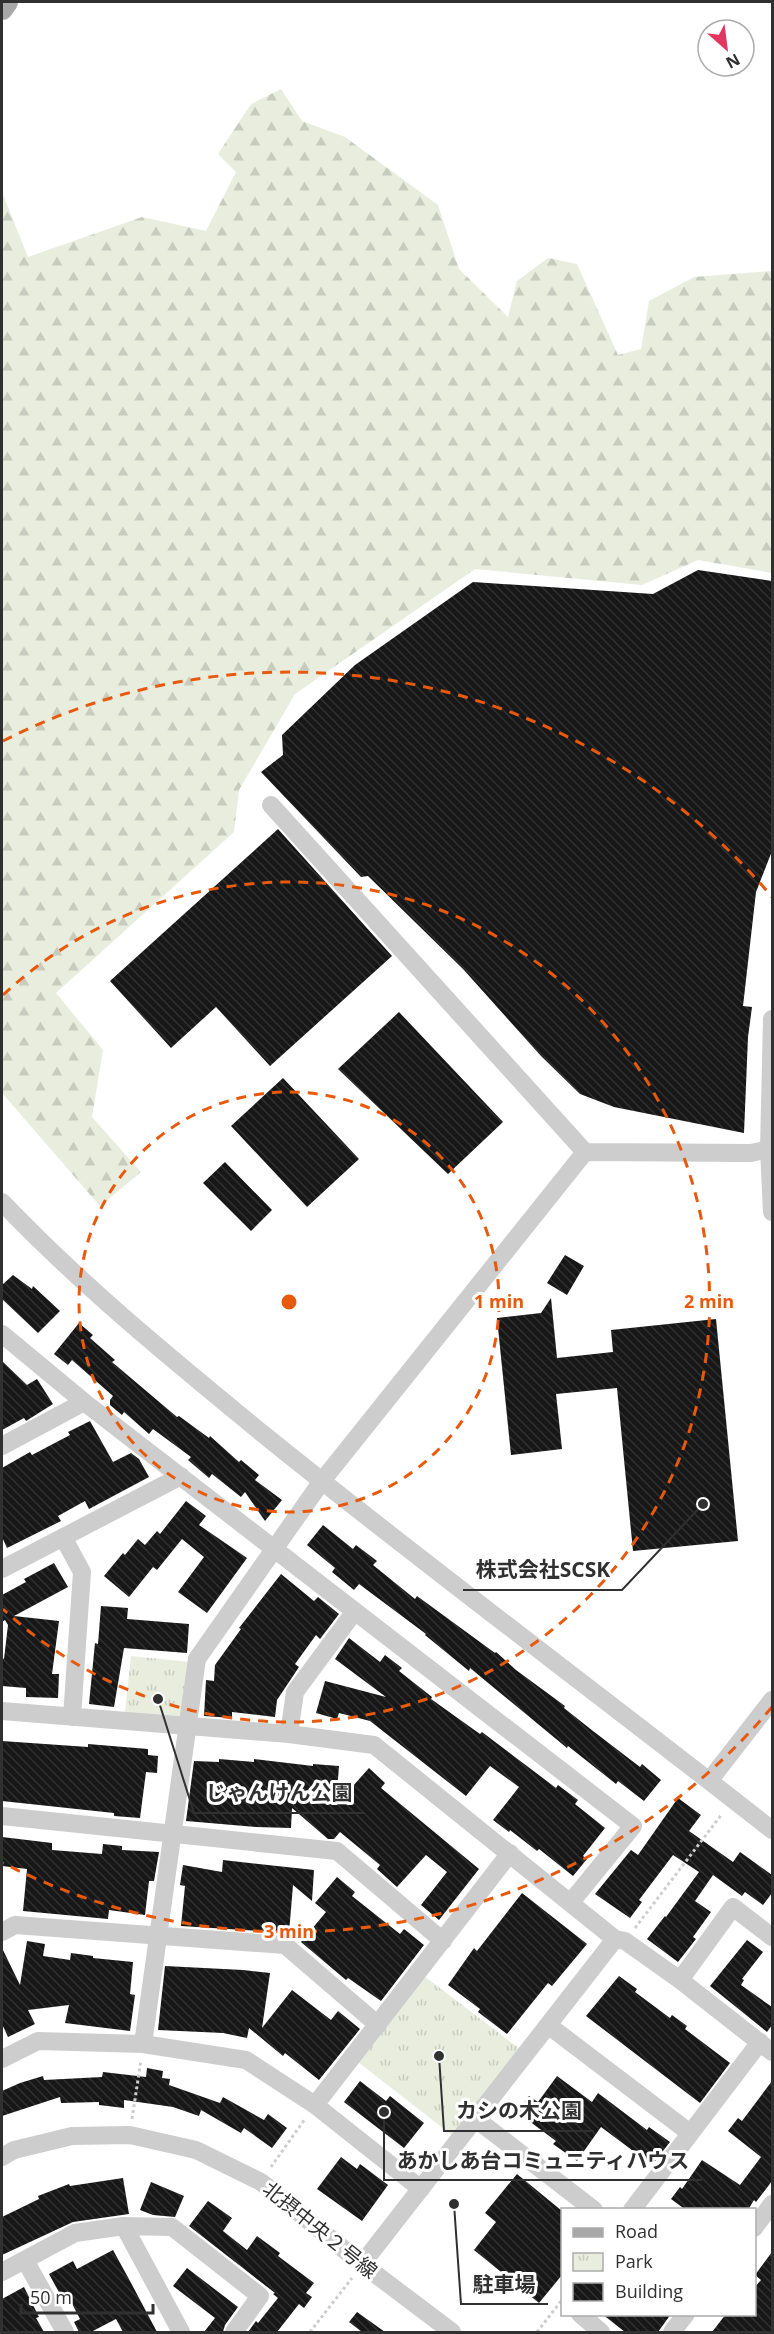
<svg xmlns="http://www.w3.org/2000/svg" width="774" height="2334" font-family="'Open Sans','Noto Sans JP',sans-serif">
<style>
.forest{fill:url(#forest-firs)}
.park{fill:url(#park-tufts)}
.building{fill:url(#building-back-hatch)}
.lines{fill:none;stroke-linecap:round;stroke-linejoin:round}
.path{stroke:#cdcdcd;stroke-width:3;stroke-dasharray:3 3;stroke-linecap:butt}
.minor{stroke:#cdcdcd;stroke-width:18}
.major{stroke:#a8a8a8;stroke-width:22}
.ring{fill:none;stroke:#e8590c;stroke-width:3;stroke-dasharray:10 8}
.labels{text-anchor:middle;stroke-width:6;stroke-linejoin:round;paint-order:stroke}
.street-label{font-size:20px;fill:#303030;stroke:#fff}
.centre{fill:#e8590c;stroke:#fff;stroke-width:3}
.ring-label{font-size:18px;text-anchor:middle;font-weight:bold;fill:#e8590c;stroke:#fff;stroke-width:6;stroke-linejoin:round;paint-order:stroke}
.leader{fill:none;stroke:#303030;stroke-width:2}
.callout-dot{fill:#303030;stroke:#fff;stroke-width:2}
.callout-label{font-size:21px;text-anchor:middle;font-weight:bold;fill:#303030;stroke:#fff;stroke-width:6;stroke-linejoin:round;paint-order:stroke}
</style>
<defs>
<pattern id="forest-firs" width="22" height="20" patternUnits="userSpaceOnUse" patternTransform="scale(1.5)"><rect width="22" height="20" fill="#e9edde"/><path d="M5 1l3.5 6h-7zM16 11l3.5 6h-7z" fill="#c8ccbf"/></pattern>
<pattern id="park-tufts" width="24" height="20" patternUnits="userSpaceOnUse" patternTransform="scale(1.5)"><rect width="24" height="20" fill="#e9edde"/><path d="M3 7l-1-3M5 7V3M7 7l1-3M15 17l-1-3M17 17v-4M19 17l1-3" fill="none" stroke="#c8ccbf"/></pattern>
<pattern id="building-back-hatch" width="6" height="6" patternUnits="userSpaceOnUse" patternTransform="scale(1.5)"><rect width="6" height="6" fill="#171717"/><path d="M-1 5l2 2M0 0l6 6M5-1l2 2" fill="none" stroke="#303030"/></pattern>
</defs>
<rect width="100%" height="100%" fill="#fff"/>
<path class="forest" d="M281 89 302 121 345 137 438 205 459 269 508 317 517 281 548 258 577 264 618 355 641 349 649 301 694 277 772 271V573L698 560 642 585 475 569 295 694 239 790 234 832 56 993 103 1050 92 1117 141 1172 100 1206 2 1093V192L28 257 142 217 206 231 236 172 218 154 251 104Z"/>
<path class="park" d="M131 1656 190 1662 188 1726 124 1721Z
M424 1976 520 2049 453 2136 358 2062Z"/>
<path class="building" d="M698 570 772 581V851L756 892 743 1006 752 1007 748 1037 744 1133 614 1107 580 1094 541 1056 463 969 368 876 361 877 261 772 283 755 282 735 355 665 473 582 653 594Z
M278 829 392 956 270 1066 216 1007 171 1048 110 981Z
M399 1012 503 1122 448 1174 338 1069Z
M283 1078 359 1159 307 1207 231 1126Z
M225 1162 272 1210 251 1231 203 1183Z
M565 1255 584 1266 567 1295 547 1283Z
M13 1275 32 1289 33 1286 60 1311 38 1333 2 1299V1285Z
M551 1298 557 1358 613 1352 611 1330 716 1319 738 1541 633 1551 617 1388 556 1394 562 1449 511 1455 497 1318 541 1313Z
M79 1323 93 1335 90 1338 115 1360 112 1362 177 1417 179 1416 209 1438 210 1436 239 1462 241 1460 259 1475 255 1480 282 1500 265 1521 245 1492 241 1497 212 1474 209 1478 188 1460 191 1457 153 1429 149 1434 124 1412 122 1415 110 1405V1400L113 1396 72 1360 68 1365 54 1354Z
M2 1361 27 1385 37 1379 53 1404 26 1421 24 1418 2 1430Z
M90 1421 113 1462 131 1453 139 1459 149 1477 89 1509 85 1501 58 1516 61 1521 7 1548 2 1537V1468L30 1452 32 1455 70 1435 68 1432Z
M186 1501 206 1516 199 1525 247 1558 207 1613 178 1592 204 1557 182 1539 157 1570 153 1567 129 1597 104 1576 123 1553 125 1555 138 1539 145 1545 157 1531 160 1534Z
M323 1525 353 1549 356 1545 377 1561 373 1565 415 1599 417 1596 495 1653 496 1652 516 1670 565 1706 564 1708 593 1731 640 1767 642 1764 661 1780 644 1801 618 1781 616 1784 568 1746 567 1748 470 1668 469 1671 425 1635 426 1634 359 1584 354 1590 332 1572 335 1568 307 1545Z
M54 1563 68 1587 14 1616 59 1621 52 1674H59L58 1698 26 1697V1688L2 1686V1658L4 1659 8 1625 5 1620 2 1622V1595L26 1582 24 1579Z
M281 1574 314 1601 318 1597 339 1614 320 1639 316 1635 295 1664 299 1667 277 1700 275 1717 232 1712V1718L204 1716 206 1680 214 1681 215 1665 241 1629 239 1628Z
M101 1606 128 1608 127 1619 189 1624 187 1653 124 1648 114 1707 89 1704 95 1643 98 1644Z
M349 1638 380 1662 385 1655 402 1668 399 1671 432 1697 431 1699 480 1734 482 1732 556 1788 558 1785 578 1800 575 1804 605 1828 583 1856 587 1859 573 1876 539 1849 537 1851 510 1830 509 1832 493 1820 519 1787 490 1766 466 1796 370 1721 339 1713 337 1719 316 1713 325 1681 386 1697 335 1659Z
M2 1741 88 1747V1744L148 1749V1755L158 1756 157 1773 146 1772 140 1818 114 1816V1813L2 1801Z
M219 1759 254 1762V1759L313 1766V1764L339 1766 336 1805 369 1768 385 1783 381 1788 479 1869 439 1920 421 1905 447 1872 426 1855 397 1887 377 1869 380 1865 340 1832 334 1839H328L292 1808 291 1828 256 1827 186 1821 194 1761 219 1762Z
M678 1798 701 1815 689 1831 733 1862 740 1852 772 1875V1893L763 1905 745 1892 742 1896 713 1875 695 1901 711 1912 693 1937 696 1939 678 1962 647 1939 665 1916 666 1917 699 1872 673 1855 639 1900 642 1902 630 1918 595 1894 631 1850 638 1855Z
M2 1837 52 1843V1850L102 1854 103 1844 122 1846V1850L159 1852 154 1881H149L145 1915 109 1910 108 1919 23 1911 27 1869 2 1866Z
M223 1860 314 1870 312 1901 293 1885 289 1933 181 1926 185 1886 180 1885 183 1865 222 1872Z
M337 1877 355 1892 352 1896 400 1934 404 1929 424 1945 381 2001 348 1978 346 1980 301 1942 326 1912 315 1903Z
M522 1893 587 1944 552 1986 548 1983 507 2034 478 2012 480 2009 448 1985 474 1948 477 1951Z
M747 1940 763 1952 742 1979 744 1980 741 1985 772 2007V2025L767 2032 710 1986Z
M27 1941 45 1944 43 1956 70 1960 71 1953 93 1956V1958L133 1962 130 1994 135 1995 130 2031 65 2023 69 2005 28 2010 35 2024 8 2037 2 2024V1948L20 1985Z
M165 1966 243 1970 270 1973 262 2028 292 1990 331 2020 338 2011 360 2029 319 2080 285 2053 283 2056 249 2028 247 2038 223 2033 158 2030Z
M619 1976 637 1989 635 1992 670 2018 672 2015 687 2026 685 2029 730 2063 700 2103 586 2016Z
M147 2068 163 2071 162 2078 170 2079 169 2085 220 2103 223 2097 264 2120 268 2114 287 2128 272 2148 244 2128 241 2133 201 2110 199 2116 173 2107 124 2100V2108L99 2105V2102L61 2103 60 2097 2 2116V2091L20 2083 43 2076 44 2080 102 2077 103 2072 146 2077Z
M557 2076 592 2102 598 2093 647 2130 649 2127 670 2142 652 2165 601 2127 577 2161 553 2144 556 2141 517 2112 529 2096 538 2102Z
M360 2081 386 2101 390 2096 424 2123 404 2148 344 2102Z
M772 2081V2181L756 2202 754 2200 748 2210H686L671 2199 680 2187 682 2189 702 2160 740 2185 761 2157 728 2131 738 2118 742 2121Z
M341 2157 357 2169 360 2164 388 2185 362 2221 317 2189Z
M517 2174 562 2211V2275L539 2303 474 2250 496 2222 485 2213Z
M123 2178 129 2214 73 2222 2 2255V2217L39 2199 38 2196 69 2184 70 2186Z
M151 2182 184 2196 175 2217 153 2215 140 2210Z
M208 2201 232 2218 223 2231 247 2250 257 2236 280 2253 278 2256 314 2283 306 2293 312 2297 304 2308 299 2304 277 2332H248L256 2321 258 2323 278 2298 273 2294 275 2293 189 2226Z
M113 2250 130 2281 157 2332H123L116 2319 91 2332H79L74 2322 80 2319 66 2292 61 2296 49 2274 73 2261 77 2269Z
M772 2252V2332H712L726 2314H754V2288L761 2280 755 2275Z
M187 2268 238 2307 225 2325 223 2332H204L215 2318 173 2286Z
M24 2287 39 2317 36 2318 44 2332H2V2299Z
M357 2312 385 2332H362L349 2322Z
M602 2314H671L658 2332H625Z"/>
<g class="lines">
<path class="path" d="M635 1928 722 1814
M132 2119 141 2060
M271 2167 305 2119
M310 2332 352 2278
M537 2332 562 2300"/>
<path class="minor" d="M271 805 585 1152
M772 1019 769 1149 772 1212
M2 1202C83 1287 173 1360 263 1434 430 1569 603 1697 772 1830
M2 1334 84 1402 633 1826 571 1902
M2 1446 84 1402
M63 1537 82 1572 72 1717
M2 1569 181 1476
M2 1711 289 1734 374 1745 615 1939 625 1941 680 1980 772 2052
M289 1734 295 1692 355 1611
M709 1781 772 1700
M2 1816 337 1851 443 1941
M2 1932 15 1925 285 1945 378 2025
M680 1980 733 1907 772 1937
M548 2025 690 2133
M143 2044 197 1659 322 1481 585 1152 751 1153 769 1149
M2 2059 38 2041 143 2044 246 2060 315 2105 421 2189
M315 2105 510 1853
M476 2119 594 2210
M2 2157 14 2150 72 2136 130 2135 196 2150 261 2182 362 2264 452 2332
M632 2210 760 2042
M124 2226 181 2332
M754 2228 772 2204
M25 2260 65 2332
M362 2264 615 1939
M2 2272 75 2233 124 2226 172 2227 260 2296 234 2332
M580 2314 601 2332
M672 2332 686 2314"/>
<path class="major" d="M2 9 7 2"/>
</g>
<g class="ring">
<circle cx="289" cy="1302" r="210"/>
<path d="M3 995A420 420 0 1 1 3 1609"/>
<path d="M772 1707A630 630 0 0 1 3 1863M3 741A630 630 0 0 1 772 897"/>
</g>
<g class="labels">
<g class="street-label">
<text transform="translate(320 2230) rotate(39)" y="7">北摂中央２号線</text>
</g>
</g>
<circle cx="289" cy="1302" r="9" class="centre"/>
<g class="ring-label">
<text x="499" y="1308">1 min</text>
<text x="709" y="1308">2 min</text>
<text x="289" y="1938">3 min</text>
</g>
<path class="leader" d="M703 1504L622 1590H463M158 1699L194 1813H365M439 2056L444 2131H594M384 2112L384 2180H702M454 2204L461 2304H548"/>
<g class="callout-dot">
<circle cx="703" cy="1504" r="6"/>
<circle cx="158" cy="1699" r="6"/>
<circle cx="439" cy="2056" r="6"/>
<circle cx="384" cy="2112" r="6"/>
<circle cx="454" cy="2204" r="6"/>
</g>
<g class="callout-label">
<text x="543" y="1577">株式会社SCSK</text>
<text x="279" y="1800">じゃんけん公園</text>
<text x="519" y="2118">カシの木公園</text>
<text x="543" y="2168">あかしあ台コミュニティハウス</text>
<text x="504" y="2292">駐車場</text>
</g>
<rect width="774" height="2334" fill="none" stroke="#303030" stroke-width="6"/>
<rect x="561" y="2208" width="195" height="108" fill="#ffffff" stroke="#acacac" stroke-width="1.5"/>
<rect x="573" y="2228" width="30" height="9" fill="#a8a8a8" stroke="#acacac" stroke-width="1.5"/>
<text x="615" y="2238" font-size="18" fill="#303030">Road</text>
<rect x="573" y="2253" width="30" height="18" fill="url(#park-tufts)" stroke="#acacac" stroke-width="1.5"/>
<text x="615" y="2268" font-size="18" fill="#303030">Park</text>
<rect x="573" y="2283" width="30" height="18" fill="url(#building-back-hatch)" stroke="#acacac" stroke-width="1.5"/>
<text x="615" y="2298" font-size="18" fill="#303030">Building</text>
<g transform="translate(726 48) rotate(152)"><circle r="28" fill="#ffffff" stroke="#acacac" stroke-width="1.5"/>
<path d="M0-4.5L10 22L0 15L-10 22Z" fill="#e43561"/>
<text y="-9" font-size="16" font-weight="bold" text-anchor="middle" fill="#303030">N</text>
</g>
<path d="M21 2304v9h132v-9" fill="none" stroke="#303030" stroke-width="3"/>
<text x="30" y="2304" font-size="18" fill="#303030" stroke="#ffffff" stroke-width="4.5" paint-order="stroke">50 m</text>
</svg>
